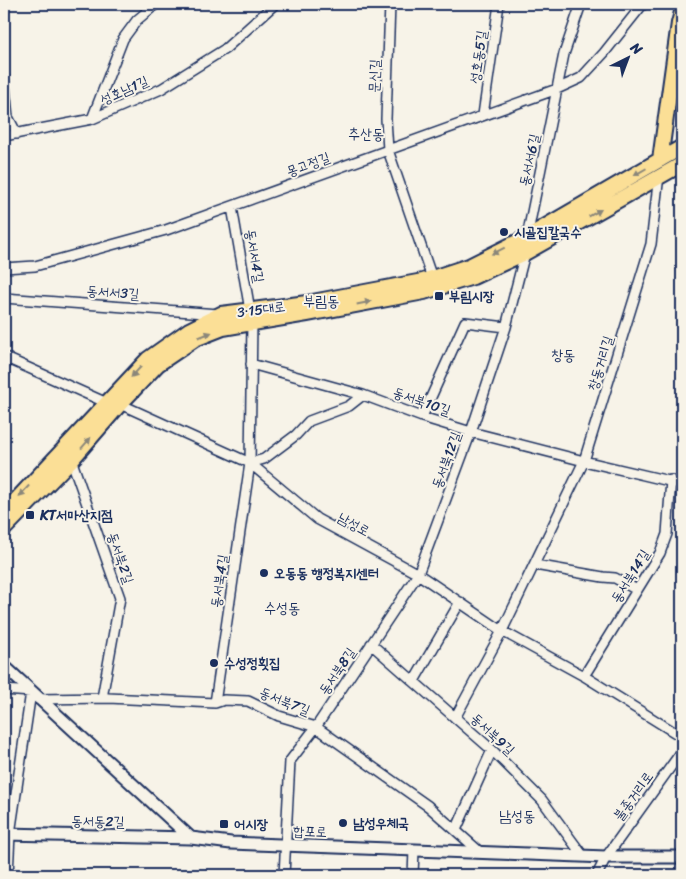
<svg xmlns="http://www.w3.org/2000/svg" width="686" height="879" font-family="Sriracha,'Poor Story',sans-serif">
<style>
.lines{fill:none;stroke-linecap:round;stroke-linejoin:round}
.street-casing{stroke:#1b2f5e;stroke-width:12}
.secondary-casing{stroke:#1b2f5e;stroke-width:15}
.primary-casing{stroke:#1b2f5e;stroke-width:18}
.street{stroke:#f7f3e8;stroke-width:9}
.secondary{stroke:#f7f3e8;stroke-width:11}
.primary{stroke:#fbdf96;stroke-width:14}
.oneway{fill:#8b877a}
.poi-dot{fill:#1b2f5e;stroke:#f7f3e8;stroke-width:2}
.labels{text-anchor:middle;stroke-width:4;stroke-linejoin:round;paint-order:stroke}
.street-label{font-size:14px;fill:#1b2f5e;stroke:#f7f3e8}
.poi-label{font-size:14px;font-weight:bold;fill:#1b2f5e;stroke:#f7f3e8;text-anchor:start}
.neighbourhood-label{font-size:15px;fill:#1b2f5e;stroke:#f7f3e8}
</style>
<rect width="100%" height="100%" fill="#f7f3e8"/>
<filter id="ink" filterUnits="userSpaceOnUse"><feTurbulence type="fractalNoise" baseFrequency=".02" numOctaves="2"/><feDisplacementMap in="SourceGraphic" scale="10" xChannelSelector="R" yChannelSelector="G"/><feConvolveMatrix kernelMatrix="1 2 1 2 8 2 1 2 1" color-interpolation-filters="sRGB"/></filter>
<g filter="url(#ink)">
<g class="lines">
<g class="street-casing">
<path id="street" d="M390 4 386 119 388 150 432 278
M4 77 8 117 17 134
M483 115 499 4
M92 119 123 39 137 20 156 4
M4 136 92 119 161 89 225 49 275 4
M527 237 564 54 581 4
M4 268 35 266 166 230 557 89 581 78 604 53 643 4
M4 298 218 314
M4 357 107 403 120 404 250 463 317 519 418 574 502 631 584 676 682 737
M251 364 363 395 422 417 471 432 584 461 682 484
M4 368 8 358
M422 417 465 322 506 327
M70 456 120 598 102 698
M250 463 264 459 296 435 309 421 349 406 363 395
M535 565 603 577 615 578 637 590
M371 644 492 750 542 800 583 856
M584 676 660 553 667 534 671 480
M414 681 460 602
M4 690 31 692 10 834 8 875
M38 699 108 698 215 703 224 700 248 701 279 716 316 727 428 806 480 852
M215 703 250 463 252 322 232 207
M455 718 502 631 584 461 651 244 659 175
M456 830 492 750
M284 875 290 761 316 727 418 574 471 432 506 327 525 253
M413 875 414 850
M597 875 606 857 682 751"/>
</g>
<g class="secondary-casing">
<path id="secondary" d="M4 666 191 838 231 843 606 857H682
M4 834 191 838"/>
</g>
<g class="primary-casing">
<path id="primary" d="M660 160 679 23 682 12
M4 513 148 359 189 330 221 314 307 303 423 281 469 266 527 237 682 147
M4 529 74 457 120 404 158 364 195 339 223 328 307 314 424 292 473 277 525 253 682 164"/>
</g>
<use href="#street" class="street"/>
<use href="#secondary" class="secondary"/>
<use href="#primary" class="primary"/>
</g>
<defs><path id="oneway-solid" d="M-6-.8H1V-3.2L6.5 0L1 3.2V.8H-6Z" transform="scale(1.25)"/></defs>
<g class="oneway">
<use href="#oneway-solid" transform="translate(640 172) rotate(150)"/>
<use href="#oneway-solid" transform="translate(595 213) rotate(-29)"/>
<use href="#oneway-solid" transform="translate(498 251) rotate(154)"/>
<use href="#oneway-solid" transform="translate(364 303) rotate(-11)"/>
<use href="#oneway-solid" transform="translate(205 335) rotate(-21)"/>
<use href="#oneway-solid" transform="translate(136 372) rotate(133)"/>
<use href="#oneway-solid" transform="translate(86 443) rotate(-49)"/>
<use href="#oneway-solid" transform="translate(24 491) rotate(133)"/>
</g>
</g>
<g class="poi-dot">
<circle cx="504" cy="232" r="5"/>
<rect x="434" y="291" width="10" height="10" rx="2.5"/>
<rect x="25" y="510" width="10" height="10" rx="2.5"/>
<circle cx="264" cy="573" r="5"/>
<circle cx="214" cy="663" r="5"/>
<circle cx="343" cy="823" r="5"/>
<rect x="219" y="819" width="10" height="10" rx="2.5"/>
</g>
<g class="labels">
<g class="street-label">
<text transform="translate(478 57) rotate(-82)" y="5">성호동5길</text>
<text transform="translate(374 76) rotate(-88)" y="5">문신길</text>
<text transform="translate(124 90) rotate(-24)" y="5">성호남1길</text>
<text transform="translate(529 160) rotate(-78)" y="5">동서서6길</text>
<text transform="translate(308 164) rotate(-20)" y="5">몽고정길</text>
<text transform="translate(255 256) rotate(80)" y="5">동서서4길</text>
<text transform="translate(113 292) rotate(4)" y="5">동서서3길</text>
<text transform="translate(261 309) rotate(-8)" y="5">3·15대로</text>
<text transform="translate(600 363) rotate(-73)" y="5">창동거리길</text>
<text transform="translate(422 401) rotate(19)" y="5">동서북10길</text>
<text transform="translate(446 460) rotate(-70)" y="5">동서북12길</text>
<text transform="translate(354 524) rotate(29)" y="5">남성로</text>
<text transform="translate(121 558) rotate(71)" y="5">동서북2길</text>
<text transform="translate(630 576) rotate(-58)" y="5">동서북14길</text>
<text transform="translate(219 581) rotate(-82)" y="5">동서북4길</text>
<text transform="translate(337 671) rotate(-56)" y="5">동서북8길</text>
<text transform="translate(285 701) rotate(22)" y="5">동서북7길</text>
<text transform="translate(493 734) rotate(43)" y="5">동서북9길</text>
<text transform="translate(633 796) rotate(-54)" y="5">불종거리로</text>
<text transform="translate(98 821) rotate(1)" y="5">동서동2길</text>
<text transform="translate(310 831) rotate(2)" y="5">합포로</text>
</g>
<g class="poi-label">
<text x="514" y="237">시골집칼국수</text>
<text x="449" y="301">부림시장</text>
<text x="40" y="520">KT서마산지점</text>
<text x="274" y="578">오동동 행정복지센터</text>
<text x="224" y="668">수성정횟집</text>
<text x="353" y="828">남성우체국</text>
<text x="234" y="829">어시장</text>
</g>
<g class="neighbourhood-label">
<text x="366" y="139">추산동</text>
<text x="321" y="306">부림동</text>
<text x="563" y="360">창동</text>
<text x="282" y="613">수성동</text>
<text x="517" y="821">남성동</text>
</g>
</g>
<rect width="686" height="879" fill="none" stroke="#f7f3e8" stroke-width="20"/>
<rect x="10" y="10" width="666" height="859" fill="none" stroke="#1b2f5e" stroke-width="2" filter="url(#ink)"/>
<g transform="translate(628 58) rotate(42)" stroke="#f7f3e8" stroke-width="4" paint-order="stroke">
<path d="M0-4L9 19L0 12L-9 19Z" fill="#1b2f5e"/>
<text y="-8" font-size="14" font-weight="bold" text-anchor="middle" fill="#1b2f5e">N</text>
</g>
</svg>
